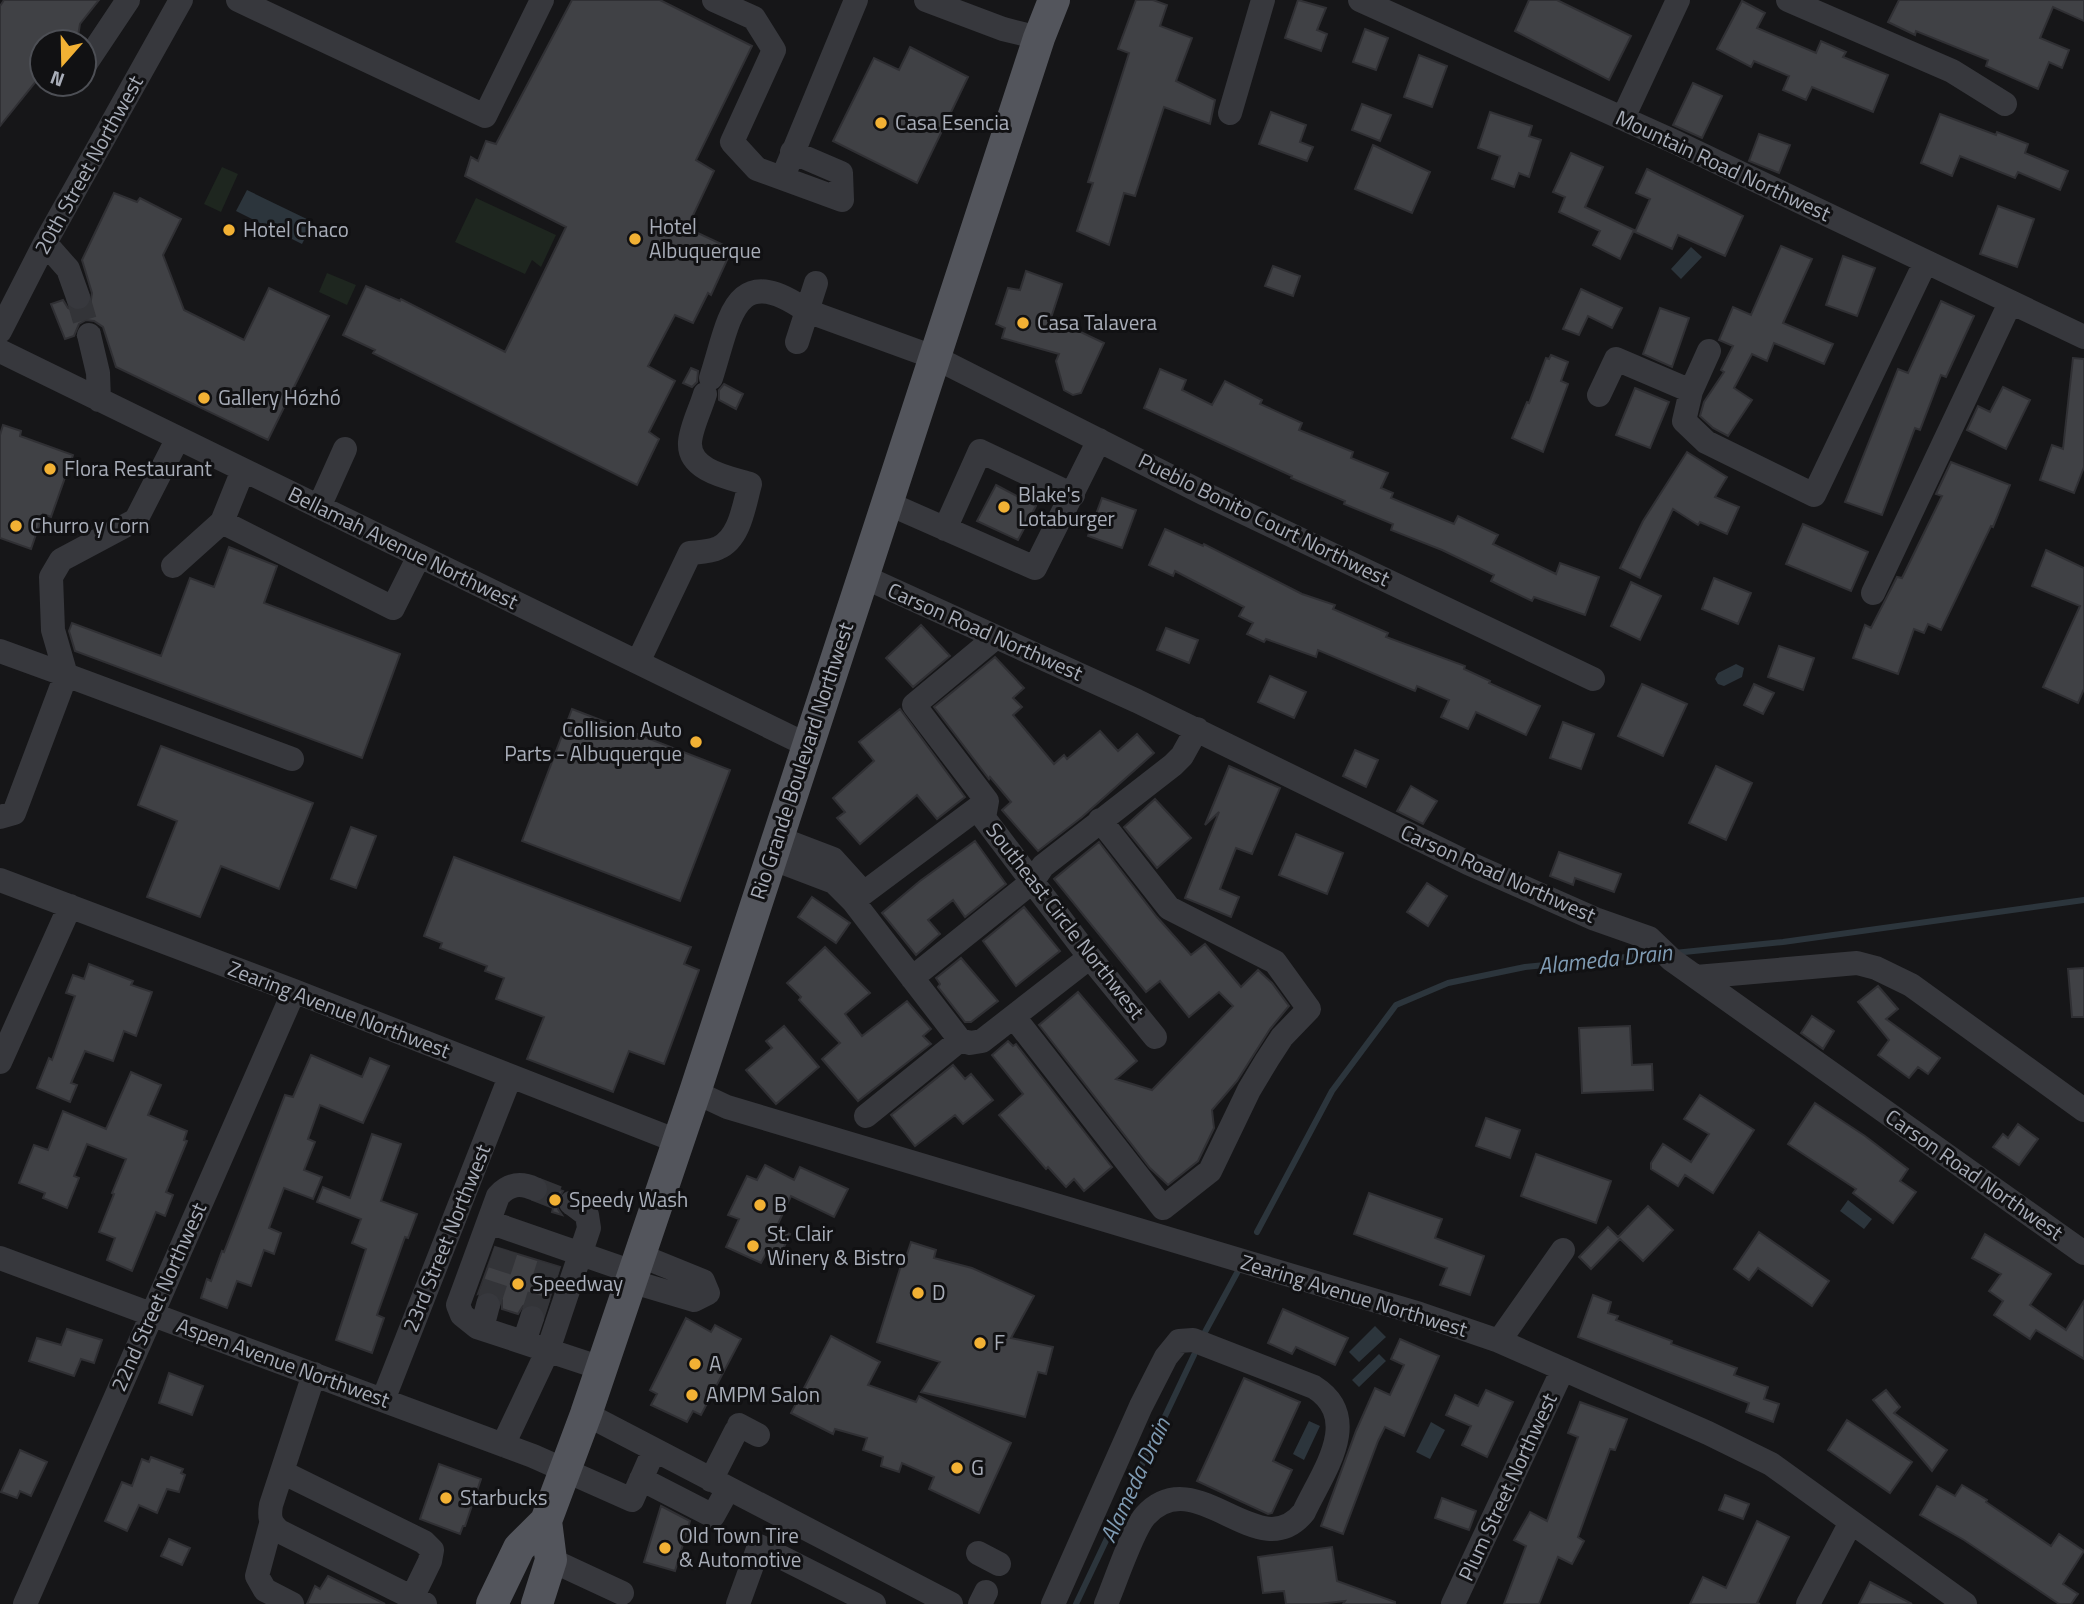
<svg xmlns="http://www.w3.org/2000/svg" width="2084" height="1604" font-family="'Titillium Web',sans-serif">
<style>
.green{fill:#1e261f}
.water{fill:#2c353c}
.lines{fill:none;stroke-linecap:round;stroke-linejoin:round}
.stream{stroke:#2c353c;stroke-width:6}
.building{fill:#404145;stroke:#303034;stroke-width:2}
.minor-tunnel{stroke:#333438;stroke-width:24;stroke-dasharray:24 12;stroke-linecap:butt}
.minor{stroke:#37383d;stroke-width:24}
.major{stroke:#53555c;stroke-width:32}
.poi-dot{fill:#f2b134;stroke:#111113;stroke-width:2.5}
.labels{text-anchor:middle;stroke-width:6;stroke-linejoin:round;paint-order:stroke}
.poi-label{font-size:21px;fill:#a8adb8;stroke:#111113;text-anchor:start}
.street-label{font-size:21px;fill:#a8adb8;stroke:#111113}
.water-label{font-size:23px;font-style:italic;fill:#7f9bb3;stroke:#111113}
</style>
<rect width="100%" height="100%" fill="#161618"/>
<path class="green" d="M222 167 238 174 221 212 204 204Z
M476 198 556 235 541 267 532 260 525 274 455 242Z
M327 273 356 285 347 305 319 292Z"/>
<path class="water" d="M247 190 313 222 302 244 236 211Z
M1691 247 1702 257 1681 279 1671 269Z
M1736 664 1744 668 1742 677 1724 686 1718 684 1715 679 1718 673Z
M1848 1200 1872 1219 1864 1229 1840 1211Z
M1375 1326 1386 1337 1359 1362 1349 1352Z
M1379 1354 1386 1361 1359 1387 1352 1380Z
M1309 1421 1320 1426 1304 1460 1293 1454Z
M1431 1422 1445 1430 1430 1459 1416 1452Z"/>
<g class="lines">
<path class="stream" d="M1674 953 1783 942 2084 900
M1257 1232 1332 1091 1396 1005 1448 983 1525 967 1656 954
M1205 1332 1238 1271
M1076 1604 1194 1355"/>
</g>
<path class="building" d="M4 0H99L80 24 77 42H42V74L0 126V6Z
M572 0H660L752 46 696 160 714 171 687 228 732 249 711 295 708 293 693 323 675 315 648 366 675 381 649 432 659 439 637 485 373 353 375 350 343 335 366 286 400 301 401 299 505 352 566 227 465 176 471 157 478 161 486 141 496 144Z
M1136 0H1153L1167 5 1160 26 1192 38 1176 81 1215 100 1210 124 1164 107 1135 196 1124 193 1109 245 1077 231 1093 183 1088 182 1129 53 1118 49Z
M1298 0 1326 8 1317 30 1327 34 1321 51 1285 38Z
M1529 0H1557L1631 36 1609 80 1515 31Z
M1899 0H2084V21L2053 7 2040 38 2069 50 2062 68 2049 62 2038 89 1986 66 1988 60 1916 31 1915 35 1888 22Z
M1742 1 1765 13 1757 28 1816 53 1821 41 1846 52 1843 57 1888 75 1873 112 1812 87 1806 100 1783 90 1789 76 1754 61 1751 67 1717 49Z
M1365 29 1388 38 1376 70 1353 62Z
M910 47 968 77 917 183 833 141 874 58 899 70Z
M1419 55 1447 66 1432 107 1404 97Z
M1693 83 1722 96 1702 138 1673 125Z
M1362 104 1391 115 1380 141 1352 130Z
M1271 112 1306 125 1300 142 1313 147 1307 161 1259 144Z
M1490 112 1532 126 1529 136 1541 140 1529 177 1519 173 1514 187 1492 179 1500 156 1478 148Z
M1940 114 1996 135 1997 132 2028 144 2025 153 2068 171 2060 190 2018 172 2015 178 1960 156 1952 176 1921 163Z
M1759 134 1790 145 1779 173 1749 161Z
M1373 145 1430 172 1412 213 1355 189Z
M1571 153 1603 167 1585 207 1634 230 1620 259 1593 245 1600 231 1559 212 1565 197 1553 192Z
M1647 169 1743 216 1725 256 1678 235 1672 249 1635 232 1650 199 1636 193Z
M114 193 137 202 140 198 181 219 163 255 184 310 244 340 269 288 329 316 268 440 116 367 103 327 94 321 86 320 79 324 74 336 65 339 51 304 63 300 68 308 76 312 84 311 90 306 92 293 82 260Z
M1998 206 2034 219 2017 267 1980 254Z
M1781 246 1812 259 1783 323 1833 344 1824 364 1774 343 1767 361 1752 354 1734 388 1752 400 1728 436 1713 428 1700 416 1704 402 1724 372 1721 370 1733 346 1719 340 1733 307 1751 315Z
M1843 256 1875 268 1857 316 1826 305Z
M1273 266 1300 276 1293 296 1265 286Z
M1026 271 1062 284 1051 318 1104 343 1081 393 1073 395 1064 390 1056 361 1059 354 1002 338 1005 328 996 324 1008 288 1020 290Z
M1581 289 1622 308 1612 328 1588 316 1579 335 1563 329Z
M1941 301 1974 316 1946 377 1941 375 1920 430 1915 428 1882 515 1845 502 1898 369 1908 373Z
M1660 308 1689 318 1672 367 1643 354Z
M1551 355 1568 362 1561 381 1568 384 1543 452 1512 438 1527 402 1529 403 1546 358 1549 359Z
M2073 358 2084 359V467L2074 493 2040 480 2052 445 2063 449Z
M691 368 698 371 697 382 692 387 683 383Z
M1160 369 1186 380 1182 390 1212 405 1225 381 1262 400 1260 404 1302 423 1299 430 1353 452 1351 458 1388 473 1381 488 1393 493 1391 498 1454 524 1458 516 1498 535 1493 544 1556 574 1560 563 1599 577 1585 615 1534 597 1532 601 1491 581 1494 575 1442 550 1391 530 1393 524 1344 504 1345 501 1291 478 1292 476 1144 408Z
M724 384 743 394 736 409 719 400V390Z
M2003 387 2030 400 2006 449 1967 430 1978 406 1990 412Z
M1635 388 1669 402 1650 448 1616 435Z
M3 425 21 431 20 436 73 455 51 517 43 514 31 549 0 538V435Z
M1687 452 1727 477 1715 497 1739 507 1727 534 1700 522 1698 525 1673 509 1640 578 1620 568 1643 521Z
M1951 462 2010 485 1993 527 1991 526 1941 630 1928 624 1924 633 1914 629 1898 674 1853 658 1865 625 1871 628 1897 577 1902 578 1942 496 1936 494Z
M996 485 1036 506 1018 540 977 521Z
M1102 498 1136 510 1122 548 1088 536Z
M1803 524 1868 552 1851 591 1786 564Z
M1165 529 1203 546 1204 544 1302 594 1335 605 1333 609 1388 633 1386 637 1465 666 1464 669 1490 681 1489 683 1540 706 1526 735 1476 712 1468 729 1441 717 1449 700 1417 686 1415 691 1318 650 1316 657 1266 639 1264 642 1247 634 1253 623 1239 616 1244 607 1175 571 1173 576 1149 565Z
M229 547 277 566 264 603 400 654 362 758 75 651 69 631 72 623 161 656 190 578 214 587Z
M2046 550 2084 568V689L2078 703 2043 687 2080 606 2032 586Z
M1714 578 1751 593 1738 624 1702 609Z
M1631 582 1661 596 1640 640 1611 626Z
M921 625 950 656 913 687 886 658Z
M1166 628 1198 640 1189 663 1157 650Z
M1779 646 1814 658 1803 690 1768 677Z
M995 657 1024 688 1013 698 1022 707 1013 715 1054 764 1064 755 1067 759 1100 731 1118 751 1137 734 1154 753 1082 817 1038 851 1002 810 1011 802 990 777 989 779 934 707Z
M1270 676 1306 692 1294 718 1258 702Z
M1642 684 1687 704 1663 756 1618 736Z
M1754 684 1774 693 1763 714 1744 705Z
M572 709 730 770 680 901 522 841Z
M900 709 965 797 937 819 917 795 860 844 837 818 845 812 833 798 874 761 859 742Z
M1563 722 1594 734 1581 769 1550 758Z
M161 746 313 803 279 889 221 866 200 917 147 897 177 821 138 805Z
M1355 750 1378 760 1366 787 1343 776Z
M1229 766 1280 788 1252 854 1236 848 1220 889 1239 897 1231 917 1185 898 1219 812 1205 825Z
M1716 766 1752 783 1726 840 1689 823Z
M1411 786 1437 801 1423 824 1397 811Z
M1155 799 1191 838 1157 868 1124 827Z
M351 827 376 836 356 888 331 879Z
M1296 834 1343 853 1327 894 1279 875Z
M975 841 1006 884 965 917 953 900 928 920 940 934 916 955 882 913 920 881Z
M1099 842 1157 917 1191 955 1205 944 1241 987 1258 970 1272 983 1289 1006 1270 1029 1237 1081 1212 1110 1214 1128 1198 1161 1168 1185 1150 1168 1039 1025 1078 992 1137 1061 1116 1079 1152 1090 1233 1006 1219 992 1189 1017 1160 981 1146 992 1054 879Z
M1559 852 1621 874 1614 892 1575 878 1573 885 1550 876Z
M454 857 691 947 684 964 699 970 664 1064 629 1051 613 1092 527 1059 544 1017 496 999 504 978 485 971 487 966 440 948 442 943 424 936Z
M1427 883 1447 896 1428 926 1407 912Z
M812 897 850 923 836 943 798 917Z
M1024 907 1060 951 1016 986 983 941Z
M825 947 870 993 845 1014 862 1036 907 1001 931 1029 923 1036 931 1044 858 1101 822 1059 840 1043 799 1000 801 997 787 983Z
M961 958 998 1001 971 1022H965L938 987 940 984 936 978Z
M89 964 133 981 131 985 152 992 136 1036 124 1031 113 1061 85 1051 71 1083 77 1085 70 1102 37 1088 49 1058 52 1060 75 996 66 993 73 975 84 979Z
M2084 968V1017H2072L2068 969Z
M1878 986 1898 1009 1886 1019 1940 1058 1928 1074 1918 1067 1909 1078 1878 1055 1889 1040 1858 1002Z
M1812 1016 1834 1031 1823 1049 1801 1033Z
M784 1026 819 1067 776 1104 746 1070 772 1048 766 1041Z
M1630 1026 1632 1065 1652 1064 1653 1090 1582 1093 1579 1028Z
M1008 1041 1013 1046 1016 1044 1112 1167 1084 1191 1074 1179 1066 1187 1048 1167 1046 1169 999 1115 1023 1094 992 1055Z
M311 1055 362 1077 370 1058 389 1066 363 1123 320 1105 308 1139 315 1142 304 1170 322 1177 313 1199 284 1188 269 1228 281 1233 274 1254 264 1250 251 1286 237 1281 227 1308 201 1298 207 1279 211 1281 222 1251 224 1252 285 1095 293 1097Z
M953 1065 965 1079 971 1074 993 1100 963 1124 955 1115 915 1146 891 1115Z
M131 1072 161 1085 148 1115 187 1131 184 1140 187 1141 166 1192 173 1195 165 1216 156 1212 132 1271 107 1260 115 1238 99 1232 114 1194 112 1193 126 1159 87 1144 74 1176 79 1178 67 1208 43 1198 45 1193 19 1183 34 1145 48 1150 63 1111 106 1129Z
M1700 1095 1754 1130 1713 1193 1685 1175 1678 1186 1651 1169V1163L1663 1144 1691 1162 1709 1134 1684 1119Z
M1815 1103 1865 1136 1908 1169 1900 1181 1916 1192 1893 1223 1853 1193 1856 1189 1788 1144Z
M1486 1118 1520 1130 1510 1158 1476 1146Z
M2018 1124 2038 1139 2019 1165 1993 1147 2003 1134 2008 1138Z
M372 1134 401 1144 381 1201 417 1214 408 1238 405 1237 377 1315 384 1318 372 1353 336 1340 366 1249 352 1243 361 1219 317 1202 323 1187 350 1198Z
M1536 1154 1611 1181 1596 1223 1521 1196Z
M765 1165 794 1180 800 1167 848 1189 834 1217 791 1196 776 1228 790 1234 780 1256 768 1250 761 1263 726 1247 739 1219 728 1215 747 1176 757 1180Z
M550 1187 563 1191 556 1202 558 1209 562 1215 552 1212 554 1205 543 1201 548 1195Z
M1369 1193 1442 1219 1435 1238 1484 1256 1470 1295 1440 1285 1447 1268 1354 1234Z
M1648 1206 1673 1230 1643 1261 1620 1239 1591 1269 1579 1257 1608 1227 1618 1237Z
M1759 1232 1829 1281 1812 1306 1758 1268 1749 1280 1734 1269Z
M1985 1234 2051 1274 2030 1305 2066 1330 2084 1301V1359L2036 1330 2030 1339 1994 1315 2003 1301 1989 1291 2001 1274 1972 1258Z
M911 1242 936 1250 934 1258 972 1268 1034 1296 1011 1338 1053 1347 1046 1374 1038 1372 1025 1417 921 1392 940 1362 877 1342 903 1259 905 1260Z
M495 1247 560 1267 545 1312 537 1304 530 1303 523 1306 518 1314 502 1309V1300L492 1291H485L478 1294Z
M1593 1295 1611 1302 1608 1313 1618 1316 1616 1320 1672 1341 1671 1344 1737 1368 1734 1375 1768 1387 1764 1399 1779 1404 1773 1422 1746 1412 1749 1403 1578 1337Z
M1283 1309 1348 1338 1335 1365 1296 1347 1292 1354 1268 1343Z
M686 1318 711 1332 715 1325 741 1339 701 1415 693 1411 687 1422 651 1405 657 1394 650 1390Z
M67 1329 102 1340 94 1363 81 1359 74 1376 29 1361 37 1338 61 1345Z
M831 1336 880 1362 868 1385 916 1402 919 1396 1011 1443 979 1513 929 1489 934 1477 902 1463 899 1472 881 1466 883 1457 863 1450 867 1438 835 1429 833 1434 791 1413Z
M1400 1339 1439 1356 1404 1436 1385 1427 1378 1441 1343 1534 1321 1526 1356 1431 1375 1388 1390 1395 1404 1365 1391 1359Z
M169 1373 203 1386 192 1415 159 1403Z
M1244 1378 1300 1402 1273 1461 1292 1470 1272 1513 1268 1514 1197 1481Z
M1486 1390 1513 1402 1487 1457 1462 1445 1471 1426 1446 1415 1455 1395 1478 1406Z
M1886 1390 1900 1407 1894 1413 1947 1450 1932 1471 1873 1400Z
M1580 1402 1627 1419 1615 1450 1610 1449 1578 1537 1584 1541 1572 1564 1558 1557 1539 1604H1504L1526 1546 1514 1540 1530 1512 1547 1521 1578 1437 1568 1433Z
M1847 1420 1912 1462 1890 1493 1828 1450Z
M20 1450 47 1462 31 1496 20 1491 17 1498 1 1492Z
M151 1457 183 1469 181 1473 185 1475 179 1492 167 1489 157 1513 139 1505 127 1531 105 1521 122 1482 132 1486 142 1459 149 1462Z
M439 1464 481 1479 465 1526H463L460 1534 420 1519Z
M1962 1485 1987 1500 1986 1502 2051 1546 2059 1534 2084 1551 2063 1584 2078 1594 2071 1604H2059L1964 1540 1920 1515 1937 1486 1955 1496Z
M1725 1495 1749 1504 1743 1519 1719 1510Z
M1442 1498 1476 1511 1469 1530 1435 1518Z
M661 1506 690 1521 675 1571 644 1562Z
M1757 1521 1789 1537 1757 1603 1760 1604H1690L1703 1577 1726 1588Z
M169 1539 190 1548 182 1565 161 1556Z
M1332 1547 1337 1581 1395 1602V1604H1343L1345 1601 1319 1604H1286L1284 1591 1263 1593 1258 1557Z
M328 1576 385 1604H307L315 1586 320 1589Z
M1870 1582 1912 1604H1859Z"/>
<g class="lines">
<path class="minor-tunnel" d="M78 297 89 335
M535 1189 571 1203
M488 1305 506 1250
M532 1318 549 1264"/>
<path class="minor" d="M238 0 485 116 542 0
M714 0 754 18 774 50 732 142 757 169 842 200 841 173 792 152
M926 0 1003 29 1039 38
M1360 0 1675 142 2084 337
M1788 0 1952 71 2005 104
M84 66 128 0
M1230 113 1263 0
M1623 118 1678 0
M787 167 856 0
M45 243 68 269 78 297
M0 331 45 243 181 0
M89 335 98 373 99 400
M797 342 807 311 936 358 1205 494 1593 679
M0 351 807 745
M1709 351 1691 391 1684 421 1706 442 1814 495 1925 263
M711 378C730 320 733 259 807 311L816 283
M1599 395 1616 359 1691 391
M178 438 136 520 61 560 51 577 53 630 66 675 292 759
M243 470 222 522 393 608 419 556
M887 503 1035 568 1099 440
M319 507 345 449
M945 529 980 451 1073 495
M173 566 222 522
M862 576 1137 701 1468 863 1595 919 1649 938 1672 960 2084 1253
M1873 593 2010 303
M996 637 914 705 987 801 984 818 1088 955 1155 1037
M0 651 66 675 14 813 0 817
M638 662 690 553C699 552 710 552 718 548 740 539 744 505 750 484 730 478 688 471 690 442 691 427 701 408 705 394
M778 838 833 859 861 890
M771 858 834 882 853 901 960 1040
M0 880 294 991 677 1141
M853 901 987 801
M1696 977 1857 963 1876 968 1911 985 2084 1110
M912 978 1032 882 1043 866 1173 765 1182 756 1197 729
M1014 1017 1163 1208 1210 1171 1249 1090 1267 1060 1282 1037 1309 1009 1275 962 1169 908 1100 820
M0 1062 70 906
M695 1092 727 1107 1420 1314 1499 1341 1708 1433 1771 1464 1965 1604
M866 1116 960 1040 970 1043 982 1041 1081 964 1088 955
M535 1189C520 1182 509 1184 498 1196L458 1305 462 1315 477 1327 601 1368
M489 1222 633 1272
M0 1258 533 1456 632 1500 654 1450
M630 1281 694 1300 708 1293 703 1281 639 1255
M482 1328 488 1305
M1499 1341 1563 1250
M524 1342 532 1318
M314 1374 271 1505C269 1517 270 1523 279 1531L425 1604
M383 1400 510 1077
M586 1414 951 1604
M739 1425 758 1435
M503 1445 548 1350 589 1228 587 1215 571 1203
M282 1472 424 1542 432 1550 430 1561 409 1604
M641 1479 713 1516 728 1489
M711 1480 736 1431
M271 1524 257 1576 265 1590 292 1604
M978 1553 999 1564
M551 1560 622 1593
M25 1604 294 991
M738 1604 759 1546 874 1604
M980 1604 986 1592
M1053 1604 1141 1406 1166 1357 1179 1341 1193 1340 1314 1387C1364 1419 1322 1473 1304 1512 1259 1569 1196 1459 1145 1516 1132 1531 1115 1583 1106 1604
M1453 1604 1563 1369
M1808 1604 1851 1522"/>
<path class="major" d="M492 1604 519 1548 546 1521 586 1414 695 1092 1039 38 1054 0
M537 1604 551 1560 546 1521"/>
</g>
<g class="poi-dot">
<circle cx="881" cy="123" r="7"/>
<circle cx="229" cy="230" r="7"/>
<circle cx="635" cy="239" r="7"/>
<circle cx="1023" cy="323" r="7"/>
<circle cx="204" cy="398" r="7"/>
<circle cx="50" cy="469" r="7"/>
<circle cx="1004" cy="507" r="7"/>
<circle cx="16" cy="526" r="7"/>
<circle cx="696" cy="742" r="7"/>
<circle cx="555" cy="1200" r="7"/>
<circle cx="760" cy="1205" r="7"/>
<circle cx="753" cy="1246" r="7"/>
<circle cx="518" cy="1284" r="7"/>
<circle cx="918" cy="1293" r="7"/>
<circle cx="980" cy="1343" r="7"/>
<circle cx="695" cy="1364" r="7"/>
<circle cx="692" cy="1395" r="7"/>
<circle cx="957" cy="1468" r="7"/>
<circle cx="446" cy="1498" r="7"/>
<circle cx="665" cy="1548" r="7"/>
</g>
<g class="labels">
<g class="poi-label">
<text x="895" y="130">Casa Esencia</text>
<text x="649" y="234">Hotel<tspan x="649" dy="24">Albuquerque</tspan></text>
<text x="243" y="237">Hotel Chaco</text>
<text x="1037" y="330">Casa Talavera</text>
<text x="218" y="405">Gallery Hózhó</text>
<text x="64" y="476">Flora Restaurant</text>
<text x="1018" y="502">Blake's<tspan x="1018" dy="24">Lotaburger</tspan></text>
<text x="30" y="533">Churro y Corn</text>
<text x="682" y="737" text-anchor="end">Collision Auto<tspan x="682" dy="24">Parts - Albuquerque</tspan></text>
<text x="569" y="1207">Speedy Wash</text>
<text x="774" y="1212">B</text>
<text x="767" y="1241">St. Clair<tspan x="767" dy="24">Winery &amp; Bistro</tspan></text>
<text x="532" y="1291">Speedway</text>
<text x="932" y="1300">D</text>
<text x="994" y="1350">F</text>
<text x="709" y="1371">A</text>
<text x="706" y="1402">AMPM Salon</text>
<text x="971" y="1475">G</text>
<text x="460" y="1505">Starbucks</text>
<text x="679" y="1543">Old Town Tire<tspan x="679" dy="24">&amp; Automotive</tspan></text>
</g>
<g class="street-label">
<text transform="translate(89 165) rotate(-61)" y="7">20th Street Northwest</text>
<text transform="translate(1723 166) rotate(25)" y="7">Mountain Road Northwest</text>
<text transform="translate(1264 520) rotate(26)" y="7">Pueblo Bonito Court Northwest</text>
<text transform="translate(403 548) rotate(26)" y="7">Bellamah Avenue Northwest</text>
<text transform="translate(985 632) rotate(24)" y="7">Carson Road Northwest</text>
<text transform="translate(802 761) rotate(-72)" y="7">Rio Grande Boulevard Northwest</text>
<text transform="translate(1498 874) rotate(24)" y="7">Carson Road Northwest</text>
<text transform="translate(1065 921) rotate(52)" y="7">Southeast Circle Northwest</text>
<text transform="translate(339 1010) rotate(21)" y="7">Zearing Avenue Northwest</text>
<text transform="translate(1974 1175) rotate(35)" y="7">Carson Road Northwest</text>
<text transform="translate(447 1238) rotate(-68)" y="7">23rd Street Northwest</text>
<text transform="translate(1354 1296) rotate(17)" y="7">Zearing Avenue Northwest</text>
<text transform="translate(159 1297) rotate(-66)" y="7">22nd Street Northwest</text>
<text transform="translate(283 1363) rotate(20)" y="7">Aspen Avenue Northwest</text>
<text transform="translate(1508 1487) rotate(-65)" y="7">Plum Street Northwest</text>
</g>
<g class="water-label">
<text transform="translate(1605 959) rotate(-6)" y="8">Alameda Drain</text>
<text transform="translate(1135 1480) rotate(-65)" y="8">Alameda Drain</text>
</g>
</g>
<g transform="translate(63 63) rotate(200)"><circle r="33" fill="#111113" stroke="#4d4f55" stroke-width="2"/>
<path d="M0-5L12 26L0 18L-12 26Z" fill="#f2b134"/>
<text y="-10" font-size="19" font-weight="bold" text-anchor="middle" fill="#a8adb8">N</text>
</g>
</svg>
